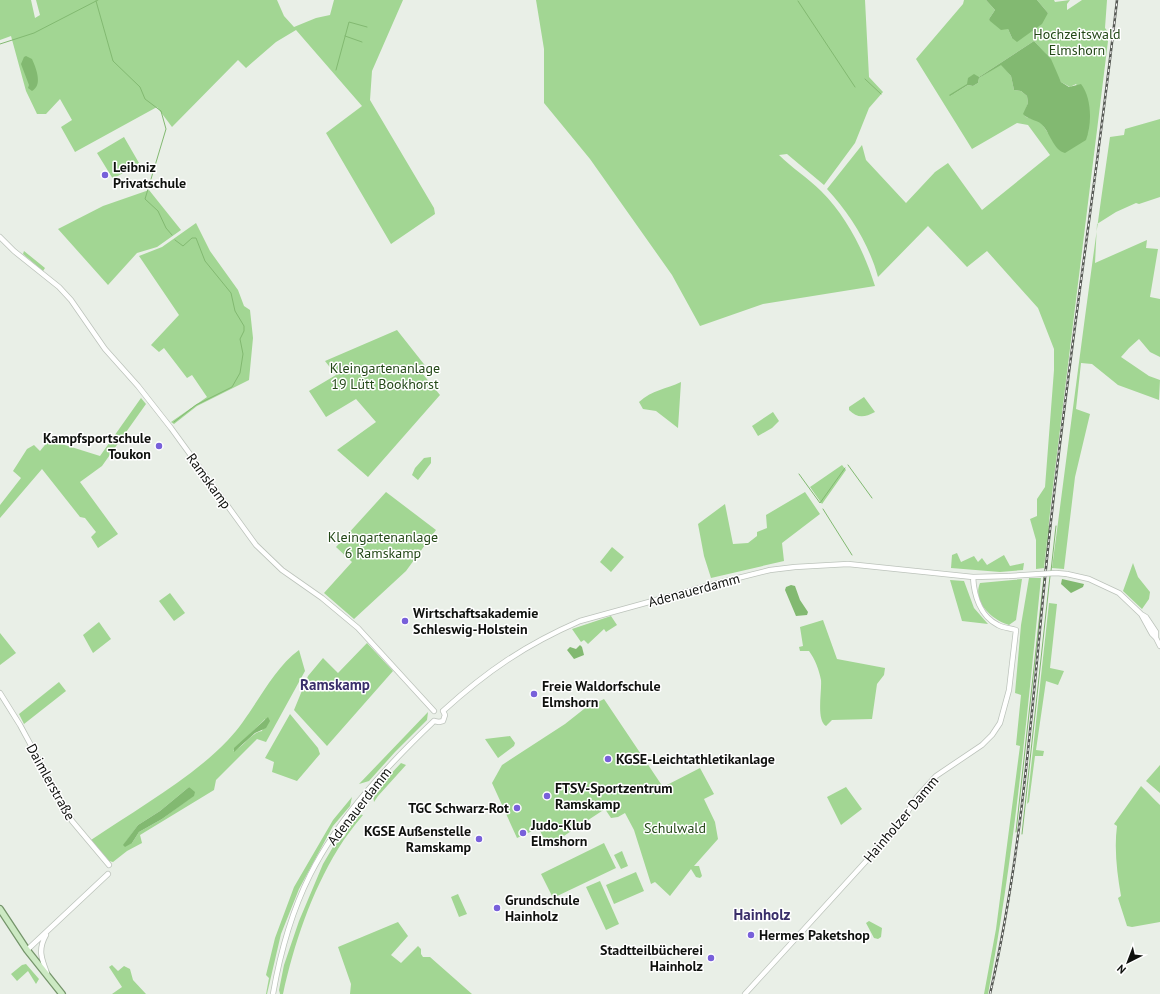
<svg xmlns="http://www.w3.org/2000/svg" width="1160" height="994" font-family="'PT Sans',sans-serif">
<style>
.green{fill:#a2d693;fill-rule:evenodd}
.water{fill:#82b971}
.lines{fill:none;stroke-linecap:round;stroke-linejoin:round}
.stream{stroke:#82b971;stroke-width:1}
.tertiary-casing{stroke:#bcc3bb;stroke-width:6}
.primary-casing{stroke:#74946a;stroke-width:8}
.tertiary{stroke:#fff;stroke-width:4.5}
.primary{stroke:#cce9c3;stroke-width:5.5}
.rail-casing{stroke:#565954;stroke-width:2.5}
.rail{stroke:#fff;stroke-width:1;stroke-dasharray:3;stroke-linecap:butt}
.tertiary-bridge-casing{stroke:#bcc3bb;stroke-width:6;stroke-linecap:butt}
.tertiary-bridge{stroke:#fff;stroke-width:4.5}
.poi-dot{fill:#7860da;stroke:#fff;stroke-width:1.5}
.labels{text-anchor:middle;stroke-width:3;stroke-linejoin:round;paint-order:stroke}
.park-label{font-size:14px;fill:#234817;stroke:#fff}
.poi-label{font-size:14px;font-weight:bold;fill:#0f110e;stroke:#fff;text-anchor:start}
.street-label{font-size:14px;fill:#0f110e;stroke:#fff}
.neighbourhood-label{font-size:15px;font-weight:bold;fill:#392e69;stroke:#fff}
</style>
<rect width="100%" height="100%" fill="#e9efe7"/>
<path class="green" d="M0 0H31L35 18 40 15 36 0H277L284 16 294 27 316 18 330 15 334 0H403L372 71 370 100 434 208 435 214 391 244 326 133 362 106 296 30 276 42 246 68 238 60 172 127 157 107 75 152 61 127 72 120 60 99 46 114H37L26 91 11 36 0 40Z
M536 0H865L869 77 883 92 869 108 855 143 824 185 787 154 779 155C792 168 808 178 821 191 847 217 864 251 875 286L763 304 700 326 672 275 590 159 544 103V49Z
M964 0H986L995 10 989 19 1008 29 1012 38 1048 13 1037 0H1054L1055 2 1070 0 1067 4V10L1082 0H1107L1105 28 1109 33 1052 494 1044 568 1036 569V540L1030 519 1037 516V499L1045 487 1054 370V349L1038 308 987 251 967 267 928 226 878 277C869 244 850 214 827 189L862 145 866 160 906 203 935 172 948 163 982 210 1050 155 1028 125 1017 123 972 149 916 59 963 4ZM1034 41 1045 53 1061 82 1070 87 1076 84 1089 105 1088 134 1048 133 1040 121 1026 117 1024 114 1028 103 1027 96 1021 91 1014 90 1011 76 1001 64 979 78 978 83 973 86 968 85 950 96Z
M1160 119V197L1139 204 1136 203 1116 212 1097 224 1095 263 1147 240 1146 248 1158 249 1150 297 1160 299V357L1150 352 1139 339 1129 348 1121 357 1149 376 1160 380 1159 400 1118 385 1092 364 1081 363 1076 409 1090 414 1075 477 1064 569 1052 568C1071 425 1089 281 1110 137L1124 135 1125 129Z
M124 137 139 163 113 179 97 153Z
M149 190 181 230 157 247 137 253 108 285 58 229 103 206Z
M196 223 210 251 238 290 244 306 250 310 253 338 249 380 197 406 174 424 171 422 207 397 192 375 187 378 164 348 159 352 151 345 179 315 139 256 162 247Z
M24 251 45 268 43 271 23 254Z
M397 330 427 368 422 373 440 395 368 477 337 450 376 422 356 399 326 417 309 391 336 375 325 361Z
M681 382 678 428 656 411 643 409 639 402C652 390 666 389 681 382Z
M864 397 875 412C864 418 857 418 849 410V407Z
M141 398 146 404 102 466 80 482 118 534 98 548 91 537 96 532 85 518 80 517 42 469 0 518V505L21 478 13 471 27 449 34 445 40 451 49 440 100 456Z
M773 412 779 421 772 428 758 436 752 426Z
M431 457V463L418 480 412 475 415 468 424 458Z
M842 465 846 470 822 504 810 487Z
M386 492 436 530 406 571 354 619 324 593 352 562 336 547Z
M805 492 820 514 782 543 784 561 711 578 704 556 698 524 725 504 733 544 748 543 757 536V532L767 528 766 515Z
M612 547 624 557 611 572 600 562Z
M957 553 961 562 974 556 978 562 982 558 987 565 1004 555 1010 566 1024 563 1023 570 1000 572 951 568 952 555Z
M1133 563 1138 577 1150 592 1149 599 1142 609 1123 591Z
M1029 578H1041C1027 717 1014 856 988 994H984L996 929 1020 746 1016 745 1021 695 1015 693 1021 625Z
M1022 579 1016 620 1009 625C992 620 972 602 980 583Z
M950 580 964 581 974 608 988 624 962 621Z
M170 593 185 613 174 621 159 601Z
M1049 603 1057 604 1050 668 1064 671 1058 685 1046 681 1036 750 1044 751 1043 756H1035L1029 802 1027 804Z
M611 616 617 625 606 632 604 629 588 644 584 640 581 642 572 629Z
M823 620 837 659 885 668 884 675 877 684 872 719 832 720 826 726C816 720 822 692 821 680 819 670 815 659 809 651H800L799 647 803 646 800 627Z
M99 622 111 639 93 653 83 635Z
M0 633 16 653 0 665Z
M367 643 393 671 327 746 294 710 308 676 323 658 338 673Z
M299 650 305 671 266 742 257 739 216 780 214 790 140 835 142 843 127 851 113 862 109 861 91 840C135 810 191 779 228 740 254 713 270 671 299 650ZM265 719 262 731C250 733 244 747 233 751ZM189 787 193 796 162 819 139 832 132 843H125L138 825 160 811Z
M59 682 66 691 24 724 19 714Z
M604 699 663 787 700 768 714 794 704 799 715 822 718 839 694 866H699L702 876 700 878 696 877 691 869 670 896 655 882 651 884 634 830 625 813 618 817 611 818 605 809 547 847 539 828 517 838 492 783 502 765 565 724 584 709Z
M428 712 427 720 395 752 369 781 359 784Z
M290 714 318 748 320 754 297 781 272 772 274 762 265 758Z
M510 736 515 743 514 746 498 758 485 739Z
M401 763 406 765 378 796 374 802 373 795 375 791Z
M1160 765V793L1146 781Z
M1141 786C1148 792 1153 799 1160 805V922L1132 927 1127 926 1118 898 1121 896C1117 873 1114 849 1117 826L1114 824Z
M846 787 862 809 841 825 827 797Z
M352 797 350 806 333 826 299 889 281 934 267 994H266L269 978 266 975 275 938 294 887 333 820Z
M358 814 363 815C354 826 345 837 338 849 311 893 294 944 283 994H280L279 990 284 965 299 921 323 864 333 847 345 836 353 818Z
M604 843 616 868 553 898 541 874Z
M622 851 628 866 621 869 614 855Z
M636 872 644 891 614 904 606 885Z
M600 881 619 924 606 930 586 887Z
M458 894 467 914 459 917 451 897Z
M869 921 882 928 881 937 878 939 874 938 866 923Z
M398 922 408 936 391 955 401 963 418 946 421 949V954L423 957H430L472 994H350L351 984 338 947Z
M26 964 39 979 36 984 28 971 17 981 11 974 22 965Z
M112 965 118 971 124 966 130 969 133 980 146 994H112L122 987 109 967Z"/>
<path class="water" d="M986 0H1037L1048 13 1042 24 1017 42 1012 38 1008 29 1001 30 990 21 989 19 995 10Z
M1034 41 1051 59 1061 82 1069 87 1081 84C1092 98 1092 124 1086 140L1065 153C1054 150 1051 136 1044 127 1039 119 1029 121 1023 114L1028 103 1027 96 1021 91 1014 90 1011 76 1001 65 979 78 978 83 973 86 968 85 950 96 949 95 967 84 968 78 974 74 979 77Z
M26 56 32 59C36 68 43 85 32 91L28 88 29 85 21 64 24 57Z
M1062 579 1084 584 1083 587 1071 593 1061 584Z
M791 585 795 586 800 600 808 612 807 615 796 616 785 590 786 587Z
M580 645 582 647 584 655 574 659 567 650 570 647 576 649Z
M268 717 270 721 266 728 255 733 234 752V748Z
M189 787 195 792 194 796 162 819 139 832 132 843 125 847 123 845 138 825 160 811Z"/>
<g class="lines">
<path class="stream" d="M96 1 113 61 140 87 145 99 161 111 166 129 145 199 158 211 166 228 172 235
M798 1 855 87
M345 36 362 42
M0 44 34 33 98 0
M336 70 349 22 367 27
M865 79 881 94
M174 422 196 405 232 387 240 373 243 354 240 339 244 331V326L235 311 231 293 205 261 196 238H192L183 246 175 240
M848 465 872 498
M799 474 820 503 845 468
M823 509 852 555
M1045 571 1049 526
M1051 571 1056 526
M1016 832 1044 577
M1022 834 1050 576"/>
<g class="tertiary-casing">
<path id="tertiary" d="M0 237 14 251 59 287 71 300 105 349 138 386 171 428 256 545 282 570 322 598 358 628 434 711
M1067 574 1089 579 1119 593 1141 614 1146 617 1156 632V638L1160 646
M1141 614 1152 634 1156 638
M0 693 20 725 72 821 109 865
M443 711C487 671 525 645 580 621L718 583 770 570 795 567 848 564 973 577 1009 576
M434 721 439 722 443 721 445 715 443 711
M46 935C38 949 41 958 47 973
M27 950 108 874
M273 994C280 954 292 911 310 875 339 817 388 765 434 721
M745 994 899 825 917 797 936 776 982 745 992 735 1000 723 1009 690 1016 630C1010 628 1003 628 998 625 980 616 974 595 973 577"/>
</g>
<g class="primary-casing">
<path id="primary" d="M0 909 27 950 62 994"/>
</g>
<use href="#tertiary" class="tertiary"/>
<use href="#primary" class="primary"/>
<g class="rail-casing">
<path id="rail" d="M990 994C1025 842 1033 684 1050 530 1069 353 1097 177 1117 0"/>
</g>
<use href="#rail" class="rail"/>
<g class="tertiary-bridge-casing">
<path id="tertiary-bridge" d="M1009 576 1056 573 1067 574"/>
</g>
<use href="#tertiary-bridge" class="tertiary-bridge"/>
</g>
<g class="poi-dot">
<circle cx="105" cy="175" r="4"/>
<circle cx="159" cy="446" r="4"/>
<circle cx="405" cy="621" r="4"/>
<circle cx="534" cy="694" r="4"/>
<circle cx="608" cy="759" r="4"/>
<circle cx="547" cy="796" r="4"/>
<circle cx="517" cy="808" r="4"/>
<circle cx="523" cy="833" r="4"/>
<circle cx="479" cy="839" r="4"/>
<circle cx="497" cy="908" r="4"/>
<circle cx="751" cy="935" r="4"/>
<circle cx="711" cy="958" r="4"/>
</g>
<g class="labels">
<g class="park-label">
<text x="1077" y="39">Hochzeitswald<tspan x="1077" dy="16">Elmshorn</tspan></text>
<text x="385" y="373">Kleingartenanlage<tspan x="385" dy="16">19 Lütt Bookhorst</tspan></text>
<text x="383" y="542">Kleingartenanlage<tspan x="383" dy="16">6 Ramskamp</tspan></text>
<text x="675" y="833">Schulwald</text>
</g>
<g class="poi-label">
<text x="113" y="172">Leibniz<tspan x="113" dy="16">Privatschule</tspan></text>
<text x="151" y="443" text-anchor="end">Kampfsportschule<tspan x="151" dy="16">Toukon</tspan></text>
<text x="413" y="618">Wirtschaftsakademie<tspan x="413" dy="16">Schleswig-Holstein</tspan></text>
<text x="542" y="691">Freie Waldorfschule<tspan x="542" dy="16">Elmshorn</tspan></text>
<text x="616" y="764">KGSE-Leichtathletikanlage</text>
<text x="555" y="793">FTSV-Sportzentrum<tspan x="555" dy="16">Ramskamp</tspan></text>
<text x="509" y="813" text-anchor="end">TGC Schwarz-Rot</text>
<text x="531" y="830">Judo-Klub<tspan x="531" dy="16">Elmshorn</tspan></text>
<text x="471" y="836" text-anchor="end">KGSE Außenstelle<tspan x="471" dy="16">Ramskamp</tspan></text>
<text x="505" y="905">Grundschule<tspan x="505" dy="16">Hainholz</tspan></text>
<text x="759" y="940">Hermes Paketshop</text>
<text x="703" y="955" text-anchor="end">Stadtteilbücherei<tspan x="703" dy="16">Hainholz</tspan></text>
</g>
<g class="street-label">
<text transform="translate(209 481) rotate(54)" y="5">Ramskamp</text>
<text transform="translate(694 590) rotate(-15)" y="5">Adenauerdamm</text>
<text transform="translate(51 782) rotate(61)" y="5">Daimlerstraße</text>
<text transform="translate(359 806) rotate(-52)" y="5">Adenauerdamm</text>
<text transform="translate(901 819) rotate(-50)" y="5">Hainholzer Damm</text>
</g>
<g class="neighbourhood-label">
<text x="335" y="690">Ramskamp</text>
<text x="762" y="920">Hainholz</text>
</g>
</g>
<g transform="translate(1128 962) rotate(222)" stroke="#ffffff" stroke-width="3" paint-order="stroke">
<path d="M0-3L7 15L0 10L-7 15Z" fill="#0f110e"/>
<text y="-6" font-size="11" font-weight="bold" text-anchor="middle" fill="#0f110e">N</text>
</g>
</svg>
